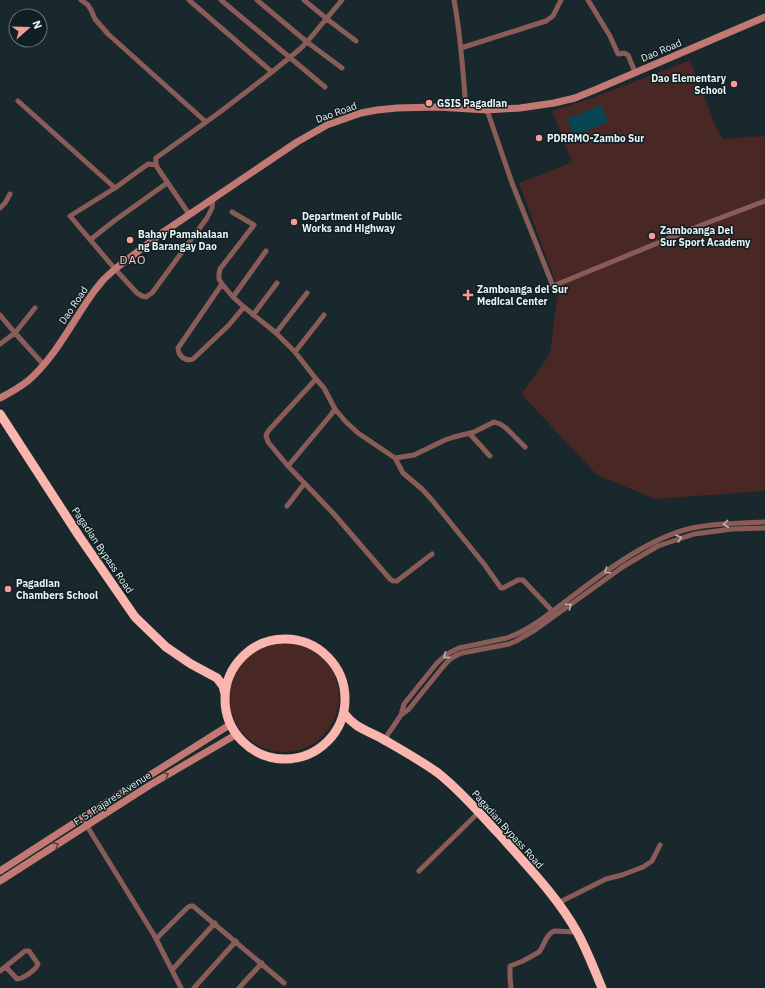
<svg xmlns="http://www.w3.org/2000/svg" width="765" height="988" font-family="'IBM Plex Sans',sans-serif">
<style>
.green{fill:#482724}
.water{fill:#084651}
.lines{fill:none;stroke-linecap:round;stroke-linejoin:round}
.street{stroke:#895c57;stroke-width:5}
.secondary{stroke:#c27973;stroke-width:7}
.highway{stroke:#fab5ae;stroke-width:9}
.oneway{stroke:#beafae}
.oneway2{stroke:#574342}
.poi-dot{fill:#f59c94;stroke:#0f1f22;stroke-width:1.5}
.labels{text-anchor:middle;stroke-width:3;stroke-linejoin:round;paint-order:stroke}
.street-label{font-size:10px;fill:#e9f3f6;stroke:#0f1f22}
.poi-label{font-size:10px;font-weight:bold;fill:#e9f3f6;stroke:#0f1f22;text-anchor:start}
.quarter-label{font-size:12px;letter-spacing:1px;fill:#ffcbc5;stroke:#0f1f22}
</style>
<rect width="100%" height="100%" fill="#18282c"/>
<path class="green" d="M690 60 716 127 723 139 762 136 765 137V491L655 499 597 475 521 394 550 354 558 289 519 183 572 162 552 111 595 97Z
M229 697a55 55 0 1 1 110 0a55 55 0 1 1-110 0Z"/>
<path class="water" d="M601 105 608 122 574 136 567 119Z"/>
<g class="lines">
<path class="street" d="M81 0 88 5 91 10 95 19 108 34 206 122
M189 0 272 72
M221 0 325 87
M257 0 307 42 342 68
M304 0 327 19 356 41
M454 0C461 36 463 73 466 109
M588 0 610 36 618 54H619L624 53 628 55 635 72
M461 48 546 21 553 16 561 0
M18 101 115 188
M487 110 512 183 553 286 704 224 765 201
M156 165 148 164 115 188 70 216 115 269 137 293 142 296 146 297 152 293 207 218 212 208 213 198
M0 208 5 203 10 194
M232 212 254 225 220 269 219 274V279L222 284 233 297 244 307 276 333 295 352 316 379 324 388 335 409 346 422 358 433 395 458 403 473 422 489 432 500 484 564 501 588H503L518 580H523L556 615
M189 214 159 170C156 166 155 163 156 158L220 112 272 72 300 49 307 42 342 0
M90 240 114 221 167 183
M222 284 178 348C178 356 186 362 193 359L228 326 244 307
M233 297 266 251
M0 315 15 333 43 364
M253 315 277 283
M276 333 307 293
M0 344 15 333 35 308
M295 352 324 315
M316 379 269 430 266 435 268 442 288 466 333 513 390 579 393 581H397L432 554
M470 434 490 456
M395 458 414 455 445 440 454 437 474 432 494 422 500 424 506 428 525 447
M288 466 330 416 335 409
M287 506 304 484
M401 715 409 709 442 668 450 659 457 655 462 653 509 644 516 641 535 630 624 566 658 546 694 534 732 529 765 528
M384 740 401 715 404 704 437 663 447 654 459 648 507 638C533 629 556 608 578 592 611 567 652 537 692 528 716 523 741 523 765 522
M82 818 154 935 181 988
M419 871 479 812
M558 903 606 879 622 875 643 867 652 861 660 845
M156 939 188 907 191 906H193L284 983
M172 970 215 923
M0 971 25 951H29L38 964C36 970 23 979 17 979L6 967
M194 988 236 941
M239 988 262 963
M511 988 510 977V966L523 961 539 952C545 945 545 935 554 931L577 932"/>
<path class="secondary" d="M0 398C10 393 20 387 29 380 57 355 73 320 95 290L104 279 115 269 162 233 297 142 327 125 361 113 377 110 397 108 437 107 487 110 520 108 554 103 575 98 597 89 765 17
M0 871 82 818 231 724
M0 881 150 785 237 734"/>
<path class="highway" d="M0 414 79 536 135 617 166 647 191 664 217 678 223 686 225 694
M225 699a60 60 0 1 1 120 0a60 60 0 1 1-120 0Z
M344 713C354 727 366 730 381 738 400 749 420 760 438 773 461 791 480 814 500 835 527 866 557 896 577 932 587 950 594 969 602 988"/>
</g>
<defs><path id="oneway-chevron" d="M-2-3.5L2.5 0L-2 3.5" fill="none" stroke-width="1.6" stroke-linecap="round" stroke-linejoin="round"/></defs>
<g class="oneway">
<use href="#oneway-chevron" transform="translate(726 524) rotate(174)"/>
<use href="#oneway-chevron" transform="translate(679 538) rotate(-18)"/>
<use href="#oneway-chevron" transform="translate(607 571) rotate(145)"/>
<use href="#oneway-chevron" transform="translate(569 606) rotate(-35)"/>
<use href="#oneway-chevron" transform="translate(446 656) rotate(140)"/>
</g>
<g class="oneway2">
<use href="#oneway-chevron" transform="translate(166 775) rotate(-31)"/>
<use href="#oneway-chevron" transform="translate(56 845) rotate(-32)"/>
</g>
<g class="poi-dot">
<circle cx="734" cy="84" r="4"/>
<circle cx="429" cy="103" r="4"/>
<circle cx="539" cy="138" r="4"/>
<circle cx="294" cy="222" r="4"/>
<circle cx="652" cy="236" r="4"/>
<circle cx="130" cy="240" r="4"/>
<path d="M466 289h4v4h4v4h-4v4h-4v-4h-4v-4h4z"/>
<circle cx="8" cy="589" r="4"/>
</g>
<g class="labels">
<g class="street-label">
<text transform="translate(661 50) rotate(-23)" y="4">Dao Road</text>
<text transform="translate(336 112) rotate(-20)" y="4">Dao Road</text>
<text transform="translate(73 305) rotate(-56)" y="4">Dao Road</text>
<text transform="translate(103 550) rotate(56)" y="4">Pagadian Bypass Road</text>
<text transform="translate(112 798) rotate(-33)" y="4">F. S. Pajares Avenue</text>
<text transform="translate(508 829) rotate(48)" y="4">Pagadian Bypass Road</text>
</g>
<g class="poi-label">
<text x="726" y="82" text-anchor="end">Dao Elementary<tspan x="726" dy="12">School</tspan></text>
<text x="437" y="107">GSIS Pagadian</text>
<text x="547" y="142">PDRRMO-Zambo Sur</text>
<text x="302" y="220">Department of Public<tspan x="302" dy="12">Works and Highway</tspan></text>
<text x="660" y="234">Zamboanga Del<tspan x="660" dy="12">Sur Sport Academy</tspan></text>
<text x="138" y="238">Bahay Pamahalaan<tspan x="138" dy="12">ng Barangay Dao</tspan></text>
<text x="477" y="293">Zamboanga del Sur<tspan x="477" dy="12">Medical Center</tspan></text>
<text x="16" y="587">Pagadian<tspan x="16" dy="12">Chambers School</tspan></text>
</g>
<g class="quarter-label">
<text x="133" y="264">DAO</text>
</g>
</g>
<g transform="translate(28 28) rotate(70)"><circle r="19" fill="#0f1f22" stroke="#667477"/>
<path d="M0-3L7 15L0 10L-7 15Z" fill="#f59c94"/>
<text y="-6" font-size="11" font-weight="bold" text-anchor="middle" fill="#e9f3f6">N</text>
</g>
</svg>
